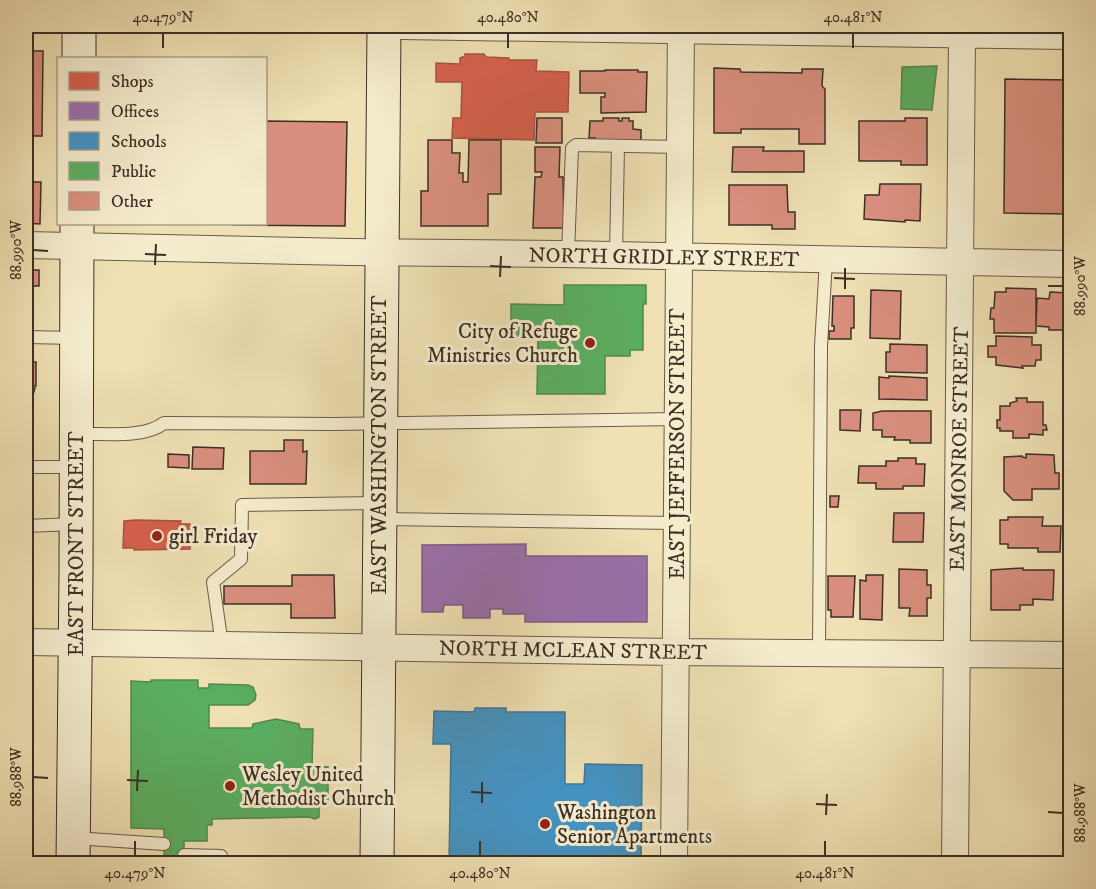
<svg xmlns="http://www.w3.org/2000/svg" width="1096" height="889" font-family="'IM FELL DW Pica',serif">
<style>
.shops{fill:#d6604d;stroke:#a85141;stroke-width:1.5}
.offices{fill:#9970ab;stroke:#7e5c83;stroke-width:1.5}
.schools{fill:#4393c3;stroke:#427594;stroke-width:1.5}
.public{fill:#5aae61;stroke:#52884f;stroke-width:1.5}
.building{fill:#da8f7e;stroke:#3e2e26;stroke-width:1.5}
.lines{fill:none;stroke-linecap:round;stroke-linejoin:round}
.lane-casing{stroke:#6a5b4a;stroke-width:14}
.street-casing{stroke:#6a5b4a;stroke-width:28}
.secondary-casing{stroke:#3e2e26;stroke-width:35}
.lane{stroke:#f5ecce;stroke-width:12}
.street{stroke:#f5ecce;stroke-width:26}
.secondary{stroke:#f5ecce;stroke-width:33}
.ticks{fill:none;stroke:#3e2e26;stroke-width:2}
.poi-dot{fill:#8f2418;stroke:#f5ecce;stroke-width:2}
.labels{text-anchor:middle;stroke-width:6;stroke-linejoin:round;paint-order:stroke}
.street-label{font-size:21px;fill:#3e2e26;stroke:#f5ecce}
.poi-label{font-size:21px;fill:#3e2e26;stroke:#f5ecce;text-anchor:start}
.neatline{fill:none;stroke:#3e2e26;stroke-width:2}
.ticks-label{font-size:15px;text-anchor:middle;fill:#3e2e26}
</style>
<rect width="100%" height="100%" fill="#efe1b4"/>
<filter id="stains"><feTurbulence type="fractalNoise" baseFrequency=".00333" numOctaves="4"/><feColorMatrix values="0 0 0 0 .2 0 0 0 0 .09 0 0 0 0 .02 0 0 0 .5 -.17"/></filter>
<radialGradient id="worn" r=".72"><stop offset=".6" stop-color="#630" stop-opacity="0"/><stop offset="1" stop-color="#630" stop-opacity=".3"/></radialGradient>
<path class="shops" d="M465 54H484L486 57 509 58V60H537L536 71 569 72 568 112H535L534 140 452 138 453 118H461L462 82H436V63L460 64V58L465 56Z
M136 520 181 521 180 524H190V549L134 550V548H123L124 521Z"/>
<path class="offices" d="M526 544V556H647V622H525V614H503V609H490V618H463V605H444L443 612H422V545Z"/>
<path class="schools" d="M475 708H506V712H565V784H584L585 764 642 765 641 864H449L451 744H433L434 711 474 712Z"/>
<path class="public" d="M937 66 932 110 901 109 902 67Z
M564 285H646V304H643V350H630V356H605V394H537L538 337 511 336V304L564 305Z
M151 680H198V688H209V684L248 685 253 687 256 695 255 700 248 705H209V728H252L253 724 276 719 299 724 300 729H313L312 766 328 767V805H319V817L315 819 309 817 212 819V825H207V841H184V862H164V829L131 828V681L151 682Z"/>
<path class="building" d="M26 51H43L42 136H27V182H41L40 224 26 223Z
M714 68 740 69 741 72 802 73V69H823L822 86 825 89V144H799V129H741V133H714Z
M605 70H638V72H647L646 112 601 113V97H605V93H580V71H605Z
M1005 79 1070 80V214L1004 213Z
M537 118H562V143H536Z
M603 118H619V121H622V118H629V121H633V129L641 130V144L595 141V138H589L590 121H603Z
M905 118H927V165H901V161H859V121H905Z
M266 121 347 122 345 226 232 225 266 224Z
M428 140H452V153H460L459 173H463V182H468L469 140H501V194H488V226H421V191H428Z
M535 147H560L559 177H563L564 228H533L535 177H541L542 172H535Z
M733 147H764L763 151H804V172H732Z
M880 184H921L920 221 905 220V222L864 219 865 195H879Z
M729 185H787L788 212H795V229H772V225H729Z
M26 270H39V286H27L26 305Z
M1006 288 1036 289V333H994V319H990L991 308H994L995 292H1006Z
M871 290 901 291 900 339 870 338Z
M1050 292 1070 293V330H1049V327L1036 326 1037 298 1049 299Z
M833 296H854V328H851V339H829V331H834V326H832Z
M996 336 1032 337V345H1041V360H1036L1035 366H1022L1023 368 996 365V357H988V346H996Z
M890 344 927 345V373L886 372V352H890Z
M26 362H36V386L26 385Z
M889 376 927 378V400L879 399V377L889 378Z
M26 388H35L27 416H26Z
M1016 398H1027V402H1043V425H1046L1047 430H1043V435L1029 434V438H1013V431H1000V428H997V420H1000V406H1010V403L1017 401Z
M840 410H861L860 431 840 430Z
M882 411H931V443H910V440H894L895 437H882V430H873V413Z
M284 440H303V452L307 451 306 484H250V451H284Z
M193 447 224 448 223 469H192Z
M168 454 189 455V468L168 467Z
M1026 454 1054 455 1055 473H1059V489H1032V500H1013L1004 491V457L1022 456V457L1026 458Z
M898 458H916V464H925L924 486H903V489H876V483H858L859 466H886V461H898Z
M830 496H839L838 507H830Z
M894 513H924L923 542H893Z
M1008 517H1043L1042 526H1061L1060 552H1038V548H1008V544H1000V520H1008Z
M1023 568V570H1054L1053 600 1033 599V605H1020V610H991V570Z
M899 569 927 570V585H931V598H927V616H909L910 608H899Z
M292 575H334L335 618H291V604H224V586H292Z
M866 575H883L882 620 860 619V580L866 581Z
M828 576H855L853 617H831V610H828Z"/>
<g class="lines">
<g class="lane-casing">
<path id="lane" d="M568 254 572 148 576 145 679 147
M616 255 618 146
M26 337 75 338
M78 434C103 433 144 439 164 423L334 424 677 419
M26 467H75
M380 519 676 523
M26 526 75 524
M222 645 213 582 241 559 242 505 378 503
M819 653 821 346 826 260
M74 838 164 844
M184 855 221 856V864"/>
</g>
<g class="street-casing">
<path id="street" d="M401 26 1070 36
M26 245 350 252 563 254 1070 264
M26 642 675 652 1070 655
M674 864 681 26
M955 864 962 34"/>
</g>
<g class="secondary-casing">
<path id="secondary" d="M79 58V26
M73 864 76 571 77 224
M377 864 384 26"/>
</g>
<use href="#lane" class="lane"/>
<use href="#street" class="street"/>
<use href="#secondary" class="secondary"/>
</g>
<path class="ticks" d="M163 48V33M508 48V33M853 48V33M33 250 48 251M145 254 166 255M155 265 156 244M490 266 511 267M500 277 501 256M834 278 855 279M1048 286H1063M845 289V268M33 777 48 778M127 780 148 781M137 791 138 770M471 792 492 793M482 803V782M816 804 837 805M1048 812 1063 813M826 815 827 794M135 856V841M480 856V841M825 856V841"/>
<g class="poi-dot">
<circle cx="590" cy="343" r="6"/>
<circle cx="157" cy="536" r="6"/>
<circle cx="230" cy="786" r="6"/>
<circle cx="545" cy="824" r="6"/>
</g>
<g class="labels">
<g class="street-label">
<text transform="translate(664 257) rotate(1)" y="7">NORTH GRIDLEY STREET</text>
<text transform="translate(677 444) rotate(-90)" y="7">EAST JEFFERSON STREET</text>
<text transform="translate(379 445) rotate(-90)" y="7">EAST WASHINGTON STREET</text>
<text transform="translate(959 449) rotate(-89)" y="7">EAST MONROE STREET</text>
<text transform="translate(76 544) rotate(-90)" y="7">EAST FRONT STREET</text>
<text transform="translate(573 650) rotate(1)" y="7">NORTH MCLEAN STREET</text>
</g>
<g class="poi-label">
<text x="578" y="338" text-anchor="end">City of Refuge<tspan x="578" dy="24">Ministries Church</tspan></text>
<text x="169" y="543">girl Friday</text>
<text x="242" y="781">Wesley United<tspan x="242" dy="24">Methodist Church</tspan></text>
<text x="557" y="819">Washington<tspan x="557" dy="24">Senior Apartments</tspan></text>
</g>
</g>
<rect width="1096" height="889" fill="none" stroke="#efe1b4" stroke-width="66"/>
<rect x="57" y="57" width="210" height="168" fill="#f5ecce" stroke="#aca08b" stroke-width="1.5"/>
<rect x="69" y="72" width="30" height="18" fill="#d6604d" stroke="#aca08b" stroke-width="1.5"/>
<text x="111" y="87" font-size="18" fill="#3e2e26">Shops</text>
<rect x="69" y="102" width="30" height="18" fill="#9970ab" stroke="#aca08b" stroke-width="1.5"/>
<text x="111" y="117" font-size="18" fill="#3e2e26">Offices</text>
<rect x="69" y="132" width="30" height="18" fill="#4393c3" stroke="#aca08b" stroke-width="1.5"/>
<text x="111" y="147" font-size="18" fill="#3e2e26">Schools</text>
<rect x="69" y="162" width="30" height="18" fill="#5aae61" stroke="#aca08b" stroke-width="1.5"/>
<text x="111" y="177" font-size="18" fill="#3e2e26">Public</text>
<rect x="69" y="192" width="30" height="18" fill="#da8f7e" stroke="#aca08b" stroke-width="1.5"/>
<text x="111" y="207" font-size="18" fill="#3e2e26">Other</text>
<rect x="33" y="33" width="1030" height="823" class="neatline"/>
<g class="ticks-label">
<text x="163" y="22">40.479°N</text>
<text x="508" y="22">40.480°N</text>
<text x="853" y="22">40.481°N</text>
<text transform="translate(16 250) rotate(-90)" y="5">88.990°W</text>
<text transform="translate(1080 286) rotate(-90)" y="5">88.990°W</text>
<text transform="translate(16 777) rotate(-90)" y="5">88.988°W</text>
<text transform="translate(1080 813) rotate(-90)" y="5">88.988°W</text>
<text x="135" y="878">40.479°N</text>
<text x="480" y="878">40.480°N</text>
<text x="825" y="878">40.481°N</text>
</g>
<rect width="100%" height="100%" filter="url(#stains)"/>
<rect width="100%" height="100%" fill="url(#worn)"/>
</svg>
